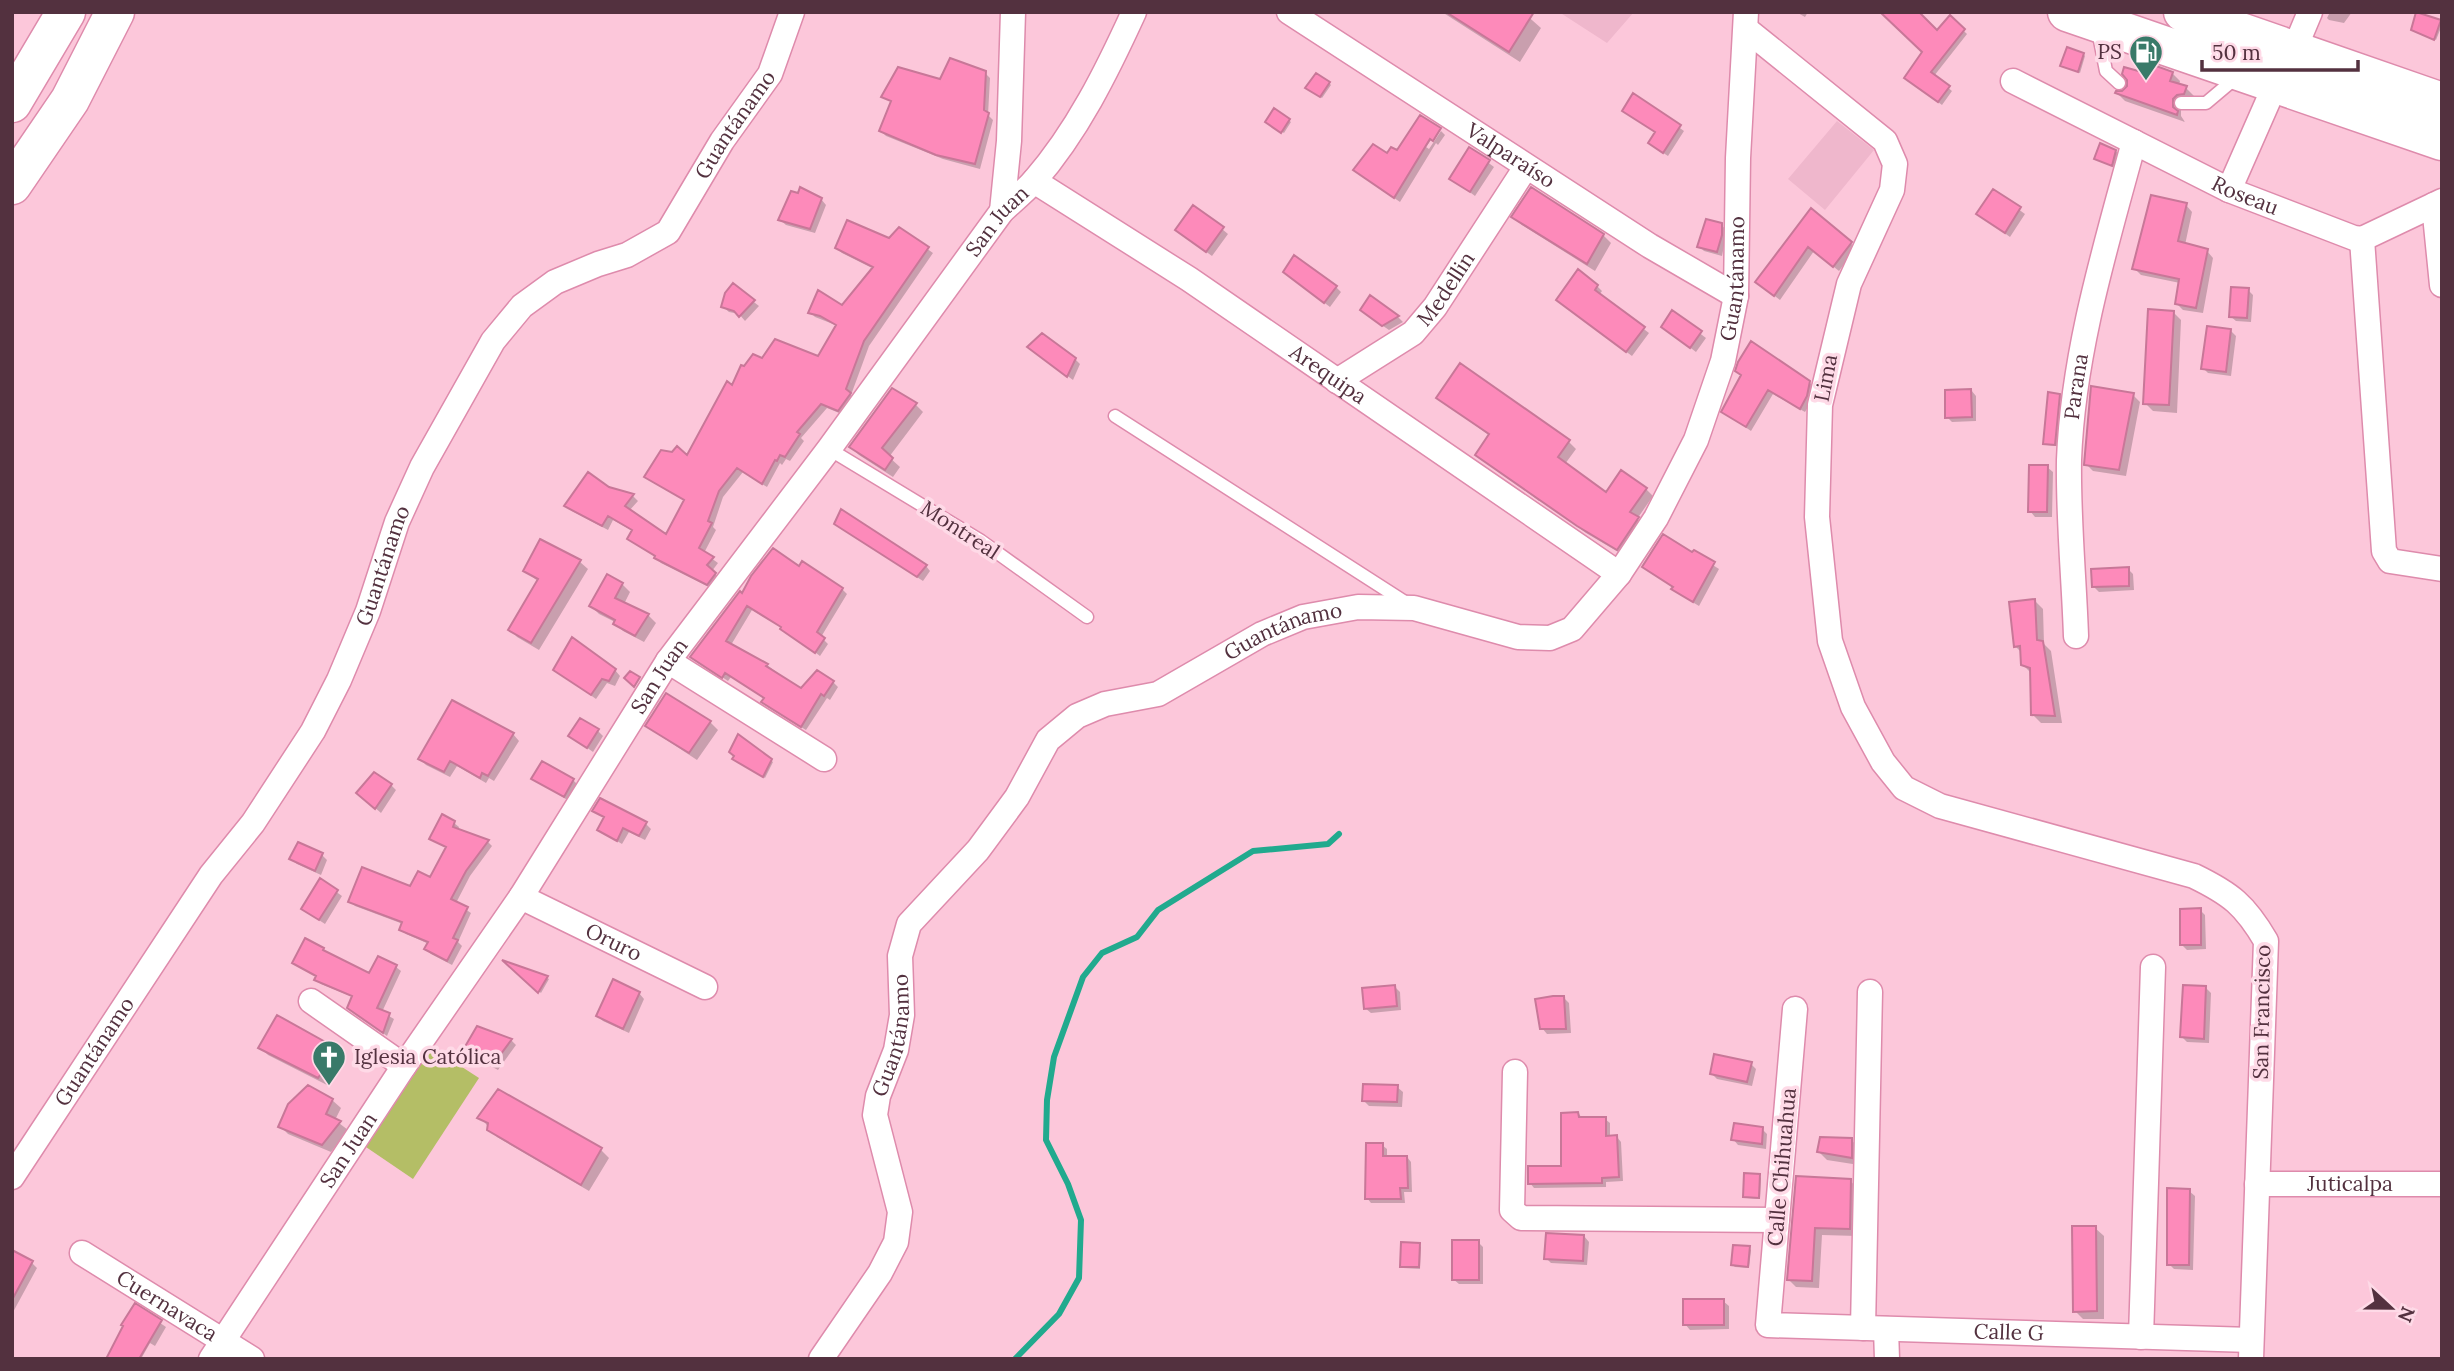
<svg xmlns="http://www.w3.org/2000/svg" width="2454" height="1371" font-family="Lora,serif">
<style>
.built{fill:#efb7cc}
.green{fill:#b4be66}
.shadow{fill:#0003}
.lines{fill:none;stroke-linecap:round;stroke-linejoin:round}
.stream{stroke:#21aa8e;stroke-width:6}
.building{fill:#fd8aba;stroke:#c87798;stroke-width:2}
.service-casing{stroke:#de8bac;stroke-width:15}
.minor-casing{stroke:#de8bac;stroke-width:27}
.primary-casing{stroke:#de8bac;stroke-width:41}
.trunk-casing{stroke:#de8bac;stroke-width:41}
.service{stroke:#fff;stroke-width:12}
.minor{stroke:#fff;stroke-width:24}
.primary{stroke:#fff;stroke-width:38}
.trunk{stroke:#fff;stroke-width:38}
.labels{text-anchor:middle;stroke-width:7;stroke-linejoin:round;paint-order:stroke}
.poi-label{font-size:21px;fill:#53313f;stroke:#fedae7;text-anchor:end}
.street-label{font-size:21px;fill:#53313f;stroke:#fedae7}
</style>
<rect width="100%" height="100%" fill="#fcc7da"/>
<path class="built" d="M1559 12H1634L1607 43Z
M1837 121 1874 150 1825 210 1788 179Z"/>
<path class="green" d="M428 1045 479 1078 413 1179 363 1145Z"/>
<path class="shadow" d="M1442 12H1523L1541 28 1520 62Z
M1796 12H1808L1805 17Z
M2330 12H2352L2344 23 2329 20 2327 18Z
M1950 18 1967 34 1934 76 1952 91 1942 105 1910 81 1924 52Z
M2440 22 2442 25 2436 40 2413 30Z
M2083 54 2085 56 2080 73 2062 66Z
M985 73 990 78 988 115 993 120 980 169 943 159 886 136 881 131 892 103 883 96Z
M2172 73 2180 81 2179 85 2186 88 2194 96 2192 102 2181 108V116L2185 122 2125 101 2117 93H2123L2143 75Z
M1329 83 1331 85 1322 98 1309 90Z
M1634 95 1684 131 1668 156 1654 147 1657 133Z
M1275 111 1291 122 1284 133 1269 124Z
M1439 129 1426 147 1429 149 1441 131 1445 135 1438 145 1436 143 1400 202 1361 175 1387 155 1397 152Z
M1470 149 1494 167 1475 196 1451 178Z
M2115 151 2118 153 2114 167 2098 160Z
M1993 191 2025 214 2010 237 1978 214Z
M821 199 826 205 815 233 786 225 780 220Z
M2186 205 2192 212 2185 245 2207 251 2213 258 2203 313 2183 310 2176 303 2180 283 2141 275 2134 268Z
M1812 211 1856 248 1839 271 1814 251 1780 300 1763 287Z
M1513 217 1603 235 1611 243 1595 271 1522 225Z
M1721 225 1727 230 1722 256 1704 251 1699 246Z
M899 229 933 253 869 346 851 395 855 399 844 415 827 408 801 438 804 441 790 461 786 459 782 465 780 463 767 487 743 472 723 497 713 527 716 530 704 553 718 563 712 571 720 579 713 589 661 563 656 557 629 539 633 531 613 520 608 530 572 511 567 506 608 488 633 496 638 501 629 511 667 537 686 501 646 477 687 458 733 388 762 360 818 358 838 326 815 317 810 312 843 308 874 269 842 253 837 248 890 240Z
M1222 229 1228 234 1212 256 1183 235Z
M1290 277 1336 287 1341 292 1330 307Z
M733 286 759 306 745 321 739 314 729 312 723 307Z
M1597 286 1602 291 1599 295 1649 333 1632 356 1563 305Z
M2248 290 2253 295 2251 322 2236 321 2230 316Z
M1371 298 1398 317 1403 322 1389 330 1367 315Z
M2173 312 2181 320 2177 413 2153 411 2145 403Z
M1673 313 1706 338 1696 352 1663 327Z
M2231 331 2236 336 2231 376 2208 373 2203 368Z
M1035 352 1075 359 1080 364 1073 380Z
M1461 366 1569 442 1576 449 1565 464 1606 495 1646 489 1653 496 1637 519 1645 526 1625 556 1586 533 1541 499 1539 501 1477 455 1490 436 1438 398Z
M1742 376 1809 382 1814 387 1811 402 1805 412 1773 394 1751 431 1723 412Z
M1971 390 1976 396V421L1952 422 1947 417Z
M2059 395 2061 397 2057 446 2047 445 2045 443Z
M2133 395 2140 402 2126 476 2093 471 2086 464Z
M915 404 923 412 889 457 900 467 893 477 859 455 851 447Z
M2047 467 2053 472 2052 517H2035L2030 511Z
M841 528 926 566 930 571 923 581Z
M541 541 580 562 588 569 539 650 517 637 510 629 539 582 525 571Z
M1694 553 1719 569 1699 606 1679 594 1674 588 1649 571Z
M800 568 842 589 847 594 821 637 828 644 820 656 783 628 752 610 731 645 767 665 802 691 833 682 838 687 830 700 827 698 806 730 768 707 765 699 731 677 728 681 692 657 743 596Z
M2128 569 2133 574 2134 590 2099 592 2094 587Z
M622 584 630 592 624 604 648 615 656 623 644 642 623 631 615 622 599 614 591 606Z
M2035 601 2043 609 2044 644 2051 651 2062 723H2041L2033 715 2031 673 2023 665 2022 653 2015 646Z
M555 670H615L620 676 615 686 607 683 596 699Z
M710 722 718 730 697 760 656 733 648 725Z
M598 731 603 736 593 752 571 736Z
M513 734 519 741 494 781 489 778 486 783 457 766 450 777 426 765 420 759Z
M770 760 773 762 765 778 736 761Z
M534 779 573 780 578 785 569 801Z
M391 785 396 790 381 813 364 798Z
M594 811 646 824 651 829 645 840 629 832 622 844 599 830 605 818Z
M454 823 459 827 458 831 488 842 492 846 470 876 456 903 471 913 458 942 462 946 452 965 431 954 426 949 429 944 406 934 401 929 403 924 355 906 351 901 411 888 431 879 447 848 431 838Z
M322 855 327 860 321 875 297 864 291 859Z
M321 881 342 896 325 924 308 913Z
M2200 910 2205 915 2206 949 2187 950 2182 945Z
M323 949 328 954 370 976 396 967 401 971 382 1012 394 1019 387 1036 354 1012 353 997 321 984 316 980 318 977 295 963Z
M509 964 547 978 549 979 541 993Z
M614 981 639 993 644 999 629 1033 603 1021 598 1016Z
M1395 987 1400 992 1401 1010 1371 1013 1365 1008Z
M2206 988 2211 993 2209 1043 2187 1042 2182 1037Z
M1564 998 1569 1003 1571 1033 1547 1034 1542 1028Z
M511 1040 516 1045 498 1070 470 1055 465 1050Z
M260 1047 337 1051 345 1059 327 1085 268 1055Z
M1751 1064 1756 1069 1752 1086 1717 1079 1712 1074Z
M1397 1087 1403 1092 1402 1107 1369 1106 1364 1101Z
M332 1100 341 1108 335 1120 348 1130 331 1152 288 1134 280 1126Z
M1578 1113 1583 1119H1605L1610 1123V1137H1617L1621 1142 1623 1181 1606 1182V1187L1534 1188 1530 1183 1563 1167Z
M480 1117 601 1150 609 1158 589 1191 497 1137Z
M1762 1129 1767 1134 1766 1149 1738 1145 1733 1139Z
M1851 1140 1860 1148 1859 1165 1827 1160 1819 1152Z
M1382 1145 1387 1149V1157H1407L1411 1162 1412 1192H1404L1405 1203H1371L1367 1198Z
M1759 1176 1761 1178 1760 1199 1747 1198 1745 1196Z
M1797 1178 1850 1181 1858 1188 1857 1236 1822 1235 1819 1288 1796 1287 1789 1280Z
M2189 1191 2195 1196 2193 1270 2174 1269 2169 1264Z
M2095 1228 2104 1236V1319H2083L2075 1311Z
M1584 1236 1589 1242 1587 1265 1551 1263 1546 1258Z
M1478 1242 1483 1247V1284H1459L1453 1279Z
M1419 1245 1421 1247 1420 1269 1403 1268 1401 1266Z
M1749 1248 1751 1250 1749 1268 1735 1267 1733 1265Z
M12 1256 32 1263 37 1268 12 1314Z
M1723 1301 1729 1306V1329L1690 1330 1685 1324Z
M135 1306 166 1327 155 1346 150 1343 141 1359H108Z"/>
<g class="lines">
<path class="stream" d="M1015 1359 1059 1314 1079 1278 1081 1220 1068 1184 1046 1140 1047 1100 1054 1057 1083 977 1102 953 1137 937 1158 910 1253 851 1328 844 1339 834"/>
</g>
<path class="building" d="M1446 12H1534L1509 52Z
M1880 12H1919L1937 30 1950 15 1965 29 1931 72 1950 86 1938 102 1904 78 1922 52Z
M2416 12 2441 20 2434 40 2411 30Z
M2067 47 2084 53 2078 72 2060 66Z
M950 58 986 71 984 110 989 113 975 164 936 155 879 131 891 101 881 97 898 67 940 79Z
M2145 62 2173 72 2170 81 2187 86 2184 94 2177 95 2173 99V107L2178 111 2177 115 2115 93 2116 91H2122L2127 86V80L2122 74 2124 67 2142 72Z
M1316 73 1330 82 1320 97 1305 88Z
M1633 93 1681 125 1663 153 1648 143 1655 132 1622 111Z
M1274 108 1290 119 1281 133 1265 122Z
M1420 115 1441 128 1433 141 1430 139 1394 198 1353 170 1373 144 1387 153 1391 147 1397 150Z
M2100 143 2116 150 2112 166 2094 159Z
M1469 147 1490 160 1470 192 1449 179Z
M800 187 822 198 810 229 778 220 791 191 798 193Z
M1531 187 1604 234 1587 264 1511 217Z
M1993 189 2021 207 2005 233 1976 214Z
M2151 195 2187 203 2178 241 2208 249 2196 308 2175 304 2179 279 2132 269Z
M1193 205 1224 227 1206 252 1175 230Z
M1811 208 1852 242 1833 267 1808 247 1774 296 1755 282Z
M1706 219 1722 223V235L1717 252 1697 247Z
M847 220 889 238 899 227 929 247 864 341 846 389 851 393 838 411 821 404 797 432 800 434 785 457 780 455 777 461 775 460 762 484 737 468 719 491 708 521 712 523 699 548 714 557 707 565 716 573 707 585 654 558 655 556 627 539 632 530 608 516 602 526 564 506 588 472 609 487 634 494 625 506 666 534 684 500 644 477 661 450 672 452 677 446 687 455 727 381 732 385 741 365 744 366 753 354 762 358 775 339 818 356 836 325 820 316 808 313 818 290 842 305 873 267 835 248Z
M1294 255 1337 286 1324 303 1283 272Z
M1578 269 1598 285 1595 290 1645 327 1626 352 1556 300Z
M733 283 755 300 739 317 734 311 721 307 725 293Z
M2231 287 2249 288 2247 318 2229 317Z
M1370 295 1399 316 1382 326 1360 310Z
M2148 309 2174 311 2169 405 2143 404Z
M1672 310 1702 331 1690 348 1661 327Z
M2207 326 2231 329 2226 372 2201 369Z
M1042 333 1076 358 1067 377 1027 347Z
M1751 341 1810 381 1807 396 1800 409 1768 390 1746 427 1721 412 1741 375 1735 371 1738 362Z
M1460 363 1570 440 1558 457 1606 492 1621 470 1647 488 1630 512 1639 517 1617 550 1577 526 1475 455 1489 434 1436 398Z
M2091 386 2134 393 2119 470 2084 465Z
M892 388 917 403 882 448 893 458 885 470 849 447Z
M1971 389 1972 417 1945 418V390Z
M2048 392 2060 394 2055 445 2043 444Z
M2029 465H2048L2047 512H2028Z
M841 509 927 565 917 577 834 524Z
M1663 534 1692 552 1694 550 1715 562 1693 602 1671 589 1673 587 1642 567Z
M540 539 581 560 531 643 508 630 538 579 523 571Z
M773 548 799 566 802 561 843 588 817 632 825 638 815 653 780 629 781 627 747 606 726 641 768 664 766 666 801 688 817 670 834 681 824 696 821 694 801 727 761 702 764 698 725 673 722 678 690 657 740 591 742 593 751 576Z
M2129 567V586L2092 587 2091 569Z
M607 574 623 583 615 598 649 614 635 636 613 624 615 620 589 606Z
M2035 599 2037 640 2043 641 2055 716 2031 715 2030 668 2021 665 2020 646 2014 647 2009 602Z
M572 637 616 669 609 681 602 679 591 695 553 670Z
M630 671 640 677 634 687 624 678Z
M666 693 711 721 689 753 645 726Z
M452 700 514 733 488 776 482 773 480 778 450 761 444 772 418 759Z
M580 718 599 729 587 748 568 736Z
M738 734 772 759 763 777 732 759 734 756 729 752Z
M542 761 574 779 564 797 531 779Z
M374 772 392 784 375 809 356 793Z
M600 798 647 822 639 836 623 828 617 841 597 830 604 817 592 811Z
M442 814 455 821 453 827 489 840 466 871 451 899 468 907 453 938 458 940 447 961 424 949 428 942 399 930 402 922 348 902 362 867 410 886 418 871 430 877 446 847 429 839Z
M298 842 323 853 315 871 289 859Z
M320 878 338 890 319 920 301 909Z
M2201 908V945H2180V909Z
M305 938 324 948 323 950 369 973 378 956 397 965 377 1008 390 1013 383 1033 347 1008 352 996 314 980 316 976 292 963Z
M502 960 548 976 538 993Z
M613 979 640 992 623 1029 596 1016Z
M1395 985 1397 1006 1364 1009 1362 988Z
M2183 985 2206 986 2204 1039 2180 1037Z
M1553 996H1564L1566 1029H1540L1535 999Z
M277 1015 338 1049 318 1078 258 1048Z
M477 1026 512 1039 492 1066 463 1050Z
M1714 1054 1752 1062 1747 1082 1710 1074Z
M1363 1084 1398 1085 1397 1102 1362 1101Z
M308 1085 333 1099 326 1114 341 1121 322 1145 278 1127 288 1104Z
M498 1089 602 1148 581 1185 487 1130 488 1123 477 1118Z
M1578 1112 1579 1117H1606V1136L1617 1135 1619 1177 1602 1178V1183L1528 1184V1166H1561V1113Z
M1734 1123 1763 1127 1762 1144 1731 1140Z
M1820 1137 1852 1138V1158L1817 1152Z
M1366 1143H1383V1156H1407L1408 1188H1400L1401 1199H1365Z
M1744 1173 1760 1174 1759 1198 1743 1197Z
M1796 1176 1851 1179 1850 1229 1815 1228 1812 1281 1787 1280Z
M2167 1188 2190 1189 2189 1265H2167Z
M2072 1226H2096L2097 1311 2073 1312Z
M1546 1233 1584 1235 1583 1261 1544 1259Z
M1452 1240H1479V1280H1452Z
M1401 1242 1420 1243 1419 1267H1400Z
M1733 1245 1750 1246 1748 1267 1731 1265Z
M12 1250 33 1261 12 1300Z
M1683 1299H1724V1325H1683Z
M135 1303 162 1320 139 1359H106L123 1326 121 1325Z"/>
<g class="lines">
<g class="service-casing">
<path id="service" d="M2098 30 2106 71 2119 83
M2181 103H2206L2238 76
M1115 416 1408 604
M829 449 981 541 1087 617"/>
</g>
<g class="minor-casing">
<g id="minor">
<path id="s1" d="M1289 12 1650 246 1736 296"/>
<path d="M1746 29 1885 141 1895 164 1892 190 1849 284 1820 405 1817 517 1830 641 1853 707 1883 762 1904 788 1940 806 2194 876C2231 894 2245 905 2266 941L2251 1359"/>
<path id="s2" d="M2013 81 2229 190 2354 238 2362 239"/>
<path id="s3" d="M1034 181 1189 279 1619 574"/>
<path d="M2229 190 2269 99 2279 86 2310 12"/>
<path d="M2434 205 2442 285"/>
<path d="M1002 211 1009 141 1013 12"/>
<path d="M2362 239 2384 551 2390 561 2442 569"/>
<path d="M2362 239 2442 201"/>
<path id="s4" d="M1337 381 1413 333 1435 307 1526 167"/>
<path id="s5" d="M2076 636C2074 578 2068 518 2069 460 2073 352 2106 245 2134 142"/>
<path d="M668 661 824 759"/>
<path id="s6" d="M521 897 705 987"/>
<path d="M311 1001 404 1066"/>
<path id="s7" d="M1795 1009 1768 1325 2251 1340"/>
<path d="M1515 1072 1512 1210 1521 1218 1777 1220"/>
<path id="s8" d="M12 1177 211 875 253 823 313 731 339 680 368 611 397 522 422 467 493 341 522 306 555 282 598 264 627 255 668 232 722 141 770 74 792 12"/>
<path id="s9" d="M2257 1184H2442"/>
<path id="s10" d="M82 1253 252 1359"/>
<path d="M1863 1328 1870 992"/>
<path d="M1886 1329 1887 1359"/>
<path d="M2141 1337 2153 967"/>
<path id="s11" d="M211 1359 404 1066 521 897 668 661 829 449 1002 211C1013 201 1025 191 1034 181 1077 132 1107 71 1134 12"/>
<path id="s12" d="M821 1359 880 1273 896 1242 900 1212 875 1115 878 1096 896 1050 902 1015 900 956 909 924 978 850 1017 797 1048 740 1077 716 1105 704 1158 694 1262 634 1303 617 1358 607 1414 608 1518 637 1550 638 1572 629 1619 574 1656 518 1696 440 1723 361 1736 296 1738 158 1746 12"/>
</g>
</g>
<g class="primary-casing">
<path id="primary" d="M2067 12 2442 141
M2183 12 2442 102"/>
</g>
<g class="trunk-casing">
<path id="trunk" d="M12 103 66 12
M12 185 70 100 115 12"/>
</g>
<use href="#service" class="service"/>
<use href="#minor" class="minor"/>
<use href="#primary" class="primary"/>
<use href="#trunk" class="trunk"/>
</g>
<defs>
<g id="fuel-pin" transform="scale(1.75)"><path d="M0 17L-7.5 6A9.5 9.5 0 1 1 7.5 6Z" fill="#397a69" stroke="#fedae7"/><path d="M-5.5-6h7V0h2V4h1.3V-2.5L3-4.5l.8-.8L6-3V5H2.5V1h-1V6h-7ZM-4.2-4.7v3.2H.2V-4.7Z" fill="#fff"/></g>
<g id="church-pin" transform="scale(1.75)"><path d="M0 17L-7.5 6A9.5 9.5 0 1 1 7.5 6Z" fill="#397a69" stroke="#fedae7"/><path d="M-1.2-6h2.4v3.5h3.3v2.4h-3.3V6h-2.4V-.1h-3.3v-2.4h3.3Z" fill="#fff"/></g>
</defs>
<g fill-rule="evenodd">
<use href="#fuel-pin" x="2146" y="52"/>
<use href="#church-pin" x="329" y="1057"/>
</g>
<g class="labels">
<g class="poi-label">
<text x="2122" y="59">PS</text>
<text x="354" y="1064" text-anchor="start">Iglesia Católica</text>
</g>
<g class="street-label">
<text dy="7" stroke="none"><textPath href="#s8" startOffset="1306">Guantánamo</textPath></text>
<text dy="7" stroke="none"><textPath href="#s1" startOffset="264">Valparaíso</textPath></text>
<text dy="7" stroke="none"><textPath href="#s2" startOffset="259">Roseau</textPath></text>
<text dy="7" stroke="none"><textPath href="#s11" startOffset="1384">San Juan</textPath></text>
<text dy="7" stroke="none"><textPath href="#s12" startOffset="1654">Guantánamo</textPath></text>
<text dy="7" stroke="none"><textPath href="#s4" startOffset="145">Medellin</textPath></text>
<text dy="7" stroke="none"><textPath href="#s3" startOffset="352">Arequipa</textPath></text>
<text transform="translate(1826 378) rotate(-79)" y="7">Lima</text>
<text dy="7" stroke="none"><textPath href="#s5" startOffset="250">Parana</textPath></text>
<text transform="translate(960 530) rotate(33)" y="7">Montreal</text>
<text dy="7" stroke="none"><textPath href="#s8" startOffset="718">Guantánamo</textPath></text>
<text dy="7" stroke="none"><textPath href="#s12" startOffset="961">Guantánamo</textPath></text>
<text dy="7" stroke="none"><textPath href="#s11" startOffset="817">San Juan</textPath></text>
<text dy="7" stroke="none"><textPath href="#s6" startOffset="103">Oruro</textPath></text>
<text transform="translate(2262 1012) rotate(-89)" y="7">San Francisco</text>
<text dy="7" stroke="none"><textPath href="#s12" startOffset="352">Guantánamo</textPath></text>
<text dy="7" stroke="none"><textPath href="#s8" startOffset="150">Guantánamo</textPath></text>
<text dy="7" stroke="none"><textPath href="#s11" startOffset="250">San Juan</textPath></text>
<text transform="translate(1782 1167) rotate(-85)" y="7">Calle Chihuahua</text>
<text dy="7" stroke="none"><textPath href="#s9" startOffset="93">Juticalpa</textPath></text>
<text dy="7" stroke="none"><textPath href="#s10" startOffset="100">Cuernavaca</textPath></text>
<text dy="7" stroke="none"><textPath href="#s7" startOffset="558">Calle G</textPath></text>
</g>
</g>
<rect width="2454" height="1371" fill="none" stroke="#53313f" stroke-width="28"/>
<g transform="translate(2391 1308) rotate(112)" stroke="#fedae7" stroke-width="5" paint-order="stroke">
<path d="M0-5L12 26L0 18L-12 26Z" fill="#53313f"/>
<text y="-10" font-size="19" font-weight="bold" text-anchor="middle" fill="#53313f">N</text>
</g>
<path d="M2202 60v10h156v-10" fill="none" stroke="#53313f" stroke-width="3.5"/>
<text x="2212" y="60" font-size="21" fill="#53313f" stroke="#fedae7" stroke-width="5" paint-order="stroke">50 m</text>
</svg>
